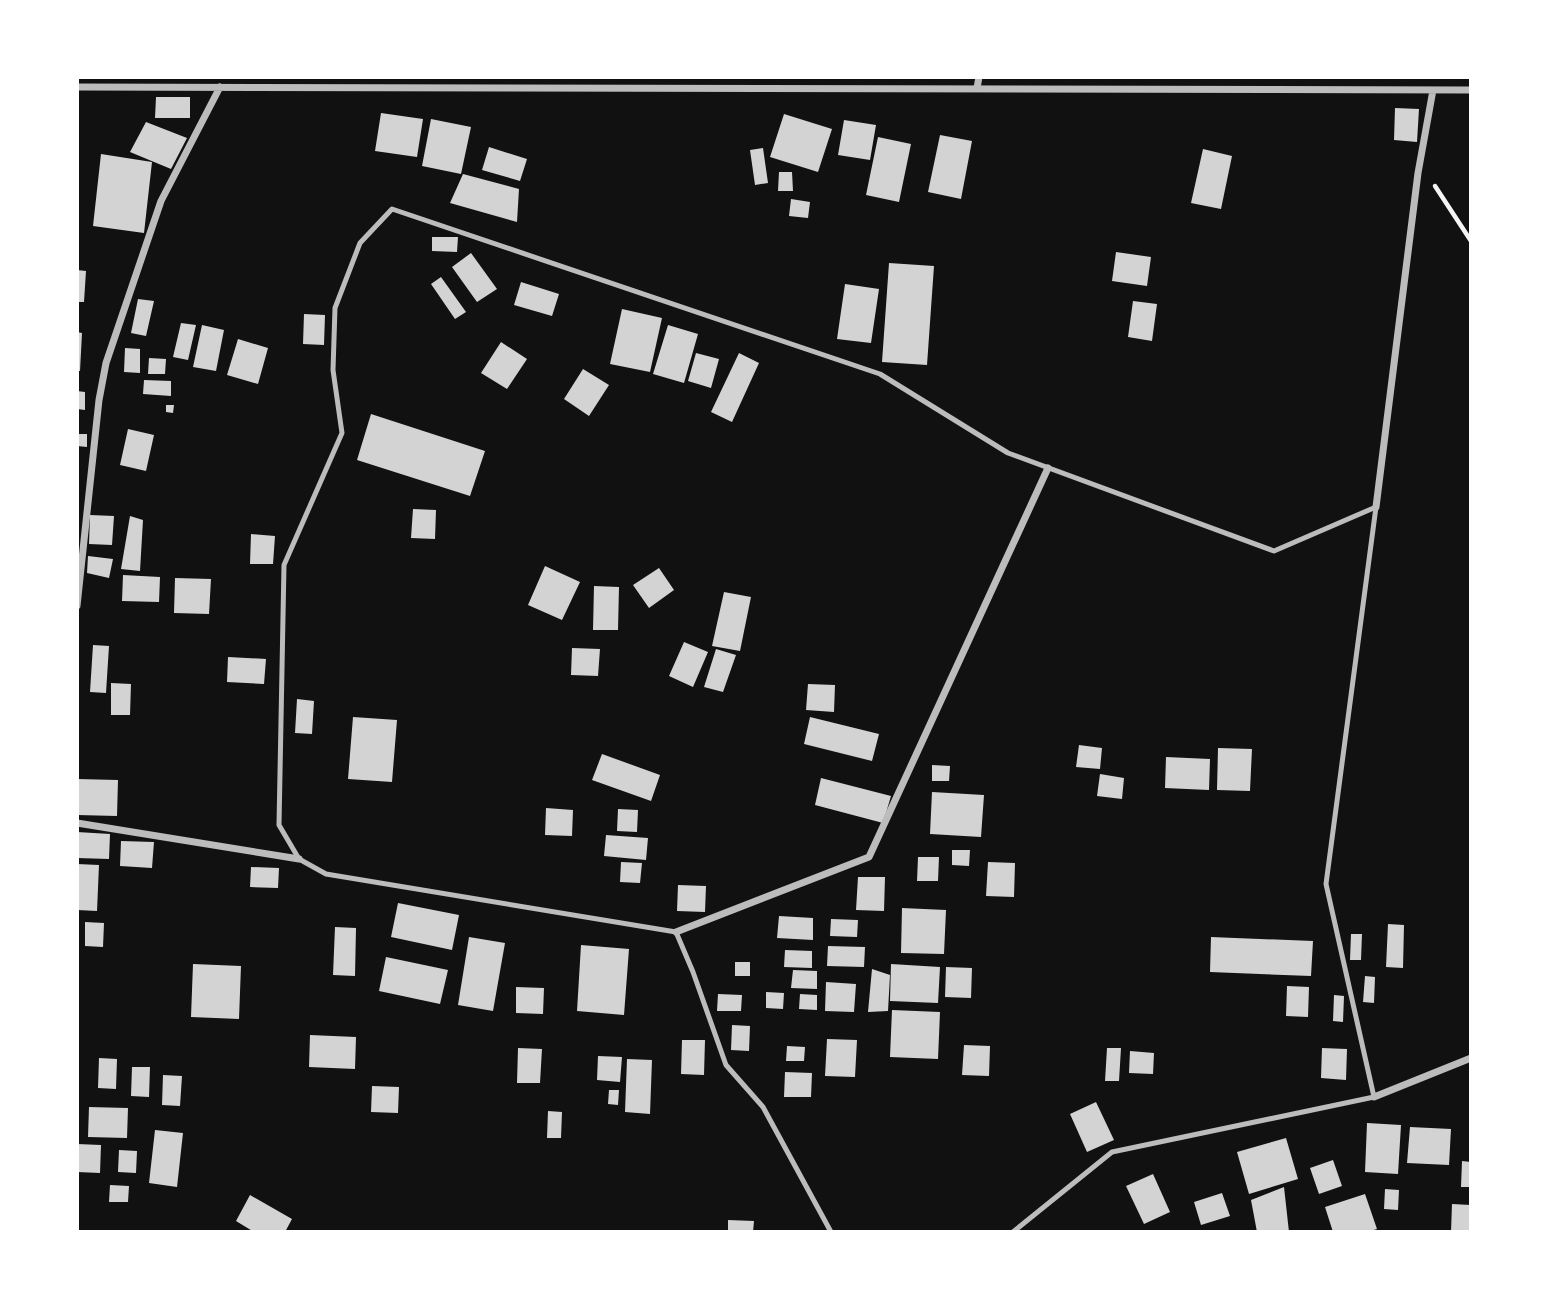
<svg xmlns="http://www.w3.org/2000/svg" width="1548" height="1309" font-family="'Space Grotesk',sans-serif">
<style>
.building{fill:#d3d3d3}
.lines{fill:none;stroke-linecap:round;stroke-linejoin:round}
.path{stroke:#f5f5f5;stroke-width:4.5}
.service{stroke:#bcbcbc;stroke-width:5}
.minor{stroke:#bcbcbc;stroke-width:7}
</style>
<rect width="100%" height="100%" fill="#111"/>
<path class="building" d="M156 97H190V118H155Z
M1395 108 1419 109 1417 142 1394 140Z
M381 113 423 119 417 157 375 151Z
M784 114 832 129 818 172 770 157Z
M431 119 471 127 461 174 422 166Z
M844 120 876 125 870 160 838 155Z
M146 122 187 138 171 169 130 152Z
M940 135 972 141 961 199 928 192Z
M878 137 911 144 899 202 866 195Z
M489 147 527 159 520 181 482 170Z
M763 148 768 183 755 185 750 150Z
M1203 149 1232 156 1221 209 1191 203Z
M101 154 152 162 144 233 93 226Z
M779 172H792L793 191H778Z
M463 174 519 189 517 222 450 203Z
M791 199 810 202 808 218 789 216Z
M432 237H458L457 252 432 251Z
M1116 252 1151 257 1147 286 1112 281Z
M471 253 497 289 477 302 452 267Z
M889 263 934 266 927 365 882 362Z
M77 270 86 271 84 302H77Z
M441 277 466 312 455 319 431 284Z
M521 282 559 294 552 316 514 305Z
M845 284 879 289 871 343 837 339Z
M138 299 154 301 146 336 131 333Z
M1133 301 1157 304 1152 341 1128 337Z
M622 309 662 318 650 372 610 364Z
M304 314 325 315 324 345 303 344Z
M181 323 196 325 188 360 173 357Z
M202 325 224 330 216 371 193 367Z
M668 325 698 334 684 383 653 374Z
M77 332 82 333 80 371H77Z
M238 339 268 348 258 384 227 375Z
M501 342 527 359 507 389 481 373Z
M125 348 140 349V373L124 372Z
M696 353 719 359 711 388 688 381Z
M739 353 759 363 732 422 711 412Z
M149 358 166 359 165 374H148Z
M583 369 609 385 589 416 564 399Z
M144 380 171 381V396L143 394Z
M77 391 85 392V410L77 409Z
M166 405H174L173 413 166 412Z
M371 414 485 451 470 496 357 460Z
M128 429 154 435 146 471 120 465Z
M77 434H87V447L77 446Z
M413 509 436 510 435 539 411 538Z
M90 515 114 516 112 545 89 544Z
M130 516 143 520 140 571 121 569Z
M251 534 275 536 273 564H250Z
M88 556 113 559 109 578 87 573Z
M545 566 580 582 562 620 528 605Z
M659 568 674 590 649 608 633 585Z
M123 575 160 577 159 602 122 601Z
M175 578 211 579 209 614 174 613Z
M594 586 619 587 618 630H593Z
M724 592 751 597 740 651 712 646Z
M684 642 708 652 693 687 669 676Z
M93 645 109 646 106 693 90 692Z
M572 648 600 649 598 676 571 675Z
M716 649 736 655 723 692 704 687Z
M228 657 266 659 264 684 227 682Z
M111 683 131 684 130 715H111Z
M808 684 835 685 834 712 806 710Z
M297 699 314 701 312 734 295 733Z
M353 717 397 720 392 782 348 779Z
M810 717 879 734 872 761 804 744Z
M1079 745 1102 748 1100 769 1076 767Z
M1218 748 1252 749 1250 791 1217 790Z
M602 754 660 775 651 801 592 780Z
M1166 757 1210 759 1209 790 1165 788Z
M932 765 950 766 949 781H932Z
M1100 774 1124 778 1122 799 1097 796Z
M821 778 891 796 883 823 815 805Z
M77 779 118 780 117 816 77 815Z
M932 792 984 795 981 837 930 834Z
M546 808 573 810 572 836 545 835Z
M618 809 638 810 637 832 617 831Z
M77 832 110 834 109 859 77 858Z
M606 835 648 838 646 860 604 856Z
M121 841 154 842 152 868 120 866Z
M952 850H970L969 866 952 865Z
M918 857H939L938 881H917Z
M621 862 642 863 640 883 620 882Z
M988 862 1015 863 1014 897 986 896Z
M77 864 99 865 97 911 77 910Z
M251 867 279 868 278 888 250 887Z
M858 877H885L884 911 856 910Z
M678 885 706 886 705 912 677 911Z
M398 903 459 915 452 950 391 937Z
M902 908 946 910 944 954 901 953Z
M779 916 813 918V940L777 938Z
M831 919 858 920 857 937 830 936Z
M85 922 104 923 103 947 85 946Z
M1388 924 1404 925 1403 968 1386 967Z
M335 927 356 928 355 976 333 975Z
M1351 934H1362L1361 960H1350Z
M469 937 505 943 493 1011 458 1005Z
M1211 937 1313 941 1311 976 1210 972Z
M581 945 629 949 624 1015 577 1011Z
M828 946 865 947 864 967 827 966Z
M785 950 812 951V968L784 967Z
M386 957 448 970 440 1004 379 991Z
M735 962H750V976H735Z
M193 964 241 966 239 1019 191 1017Z
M891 964 940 967 938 1003 890 1001Z
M946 967 972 968 971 998 945 997Z
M872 969 890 975 888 1011 868 1012Z
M793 970 817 971V989L791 988Z
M1365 976 1375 977 1374 1003 1363 1002Z
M826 982 856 984 854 1012 825 1011Z
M1287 986 1309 987 1308 1017 1286 1016Z
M516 987 544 988 543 1014 516 1013Z
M766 992 784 993 783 1009 766 1008Z
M718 994 742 995 741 1011H717Z
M800 994 817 995V1010L799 1009Z
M1334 995 1344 996 1343 1022 1333 1021Z
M892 1010 940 1012 938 1059 890 1057Z
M732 1025 750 1026 749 1051 731 1050Z
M310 1035 356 1037 355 1069 309 1067Z
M827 1039 857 1040 855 1077 825 1076Z
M682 1040H705L704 1075 681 1074Z
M964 1045 990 1046 989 1076 962 1075Z
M787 1046 805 1047 804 1061H786Z
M518 1048 542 1049 540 1083H517Z
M1107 1048H1121L1119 1081H1105Z
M1322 1048 1347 1049 1346 1080 1321 1078Z
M1130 1051 1154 1053 1153 1074 1129 1073Z
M598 1056 622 1057 620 1082 597 1080Z
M99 1058 117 1059 116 1089 98 1088Z
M627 1059 652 1060 650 1114 625 1112Z
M132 1067H150L149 1097 131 1096Z
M785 1072 812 1073 811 1097H784Z
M163 1075 182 1076 180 1106 162 1105Z
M372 1086 399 1087 398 1113 371 1112Z
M609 1090H619L618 1105 608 1104Z
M1096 1102 1114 1140 1087 1152 1070 1114Z
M89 1107 128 1108 127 1138 88 1137Z
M548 1111 562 1112 561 1138H547Z
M1367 1123 1401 1125 1398 1174 1365 1172Z
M1410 1127 1451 1129 1449 1165 1407 1163Z
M155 1130 183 1133 177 1187 149 1183Z
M1286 1138 1298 1179 1249 1194 1237 1152Z
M77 1144 101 1145 100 1173 77 1172Z
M119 1150 137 1151 136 1173 118 1172Z
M1333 1160 1342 1186 1319 1194 1310 1168Z
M1462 1161 1471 1162V1187H1461Z
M1153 1174 1170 1212 1144 1224 1126 1186Z
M110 1185 129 1186 128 1202H109Z
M1284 1187 1289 1232H1257L1251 1200Z
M1385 1189 1399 1190 1398 1210 1384 1209Z
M1222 1193 1230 1216 1201 1225 1194 1202Z
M1365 1194 1377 1229 1367 1232H1333L1325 1207Z
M250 1195 292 1219 285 1232H254L236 1221Z
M1452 1204 1471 1205V1232H1451Z
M728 1220 754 1221 753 1232H728Z"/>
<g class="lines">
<path class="path" d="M1435 186 1471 241"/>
<path class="service" d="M831 1232 763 1107 726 1065 693 972 676 932 326 874 299 859 279 825 284 565 342 433 333 370 335 308 360 243 392 209 880 374 1008 453 1274 551 1376 507 1326 884 1374 1097 1112 1152 1013 1232"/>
<path class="minor" d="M77 87 1471 90
M977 88 979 77
M1376 507 1418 173 1433 90
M77 606 99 400 106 363 161 201 220 87
M77 823 299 859
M676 932 869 857 1048 468
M1374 1097 1471 1058"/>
</g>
<rect width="1548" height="1309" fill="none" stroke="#ffffff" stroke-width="158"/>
</svg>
